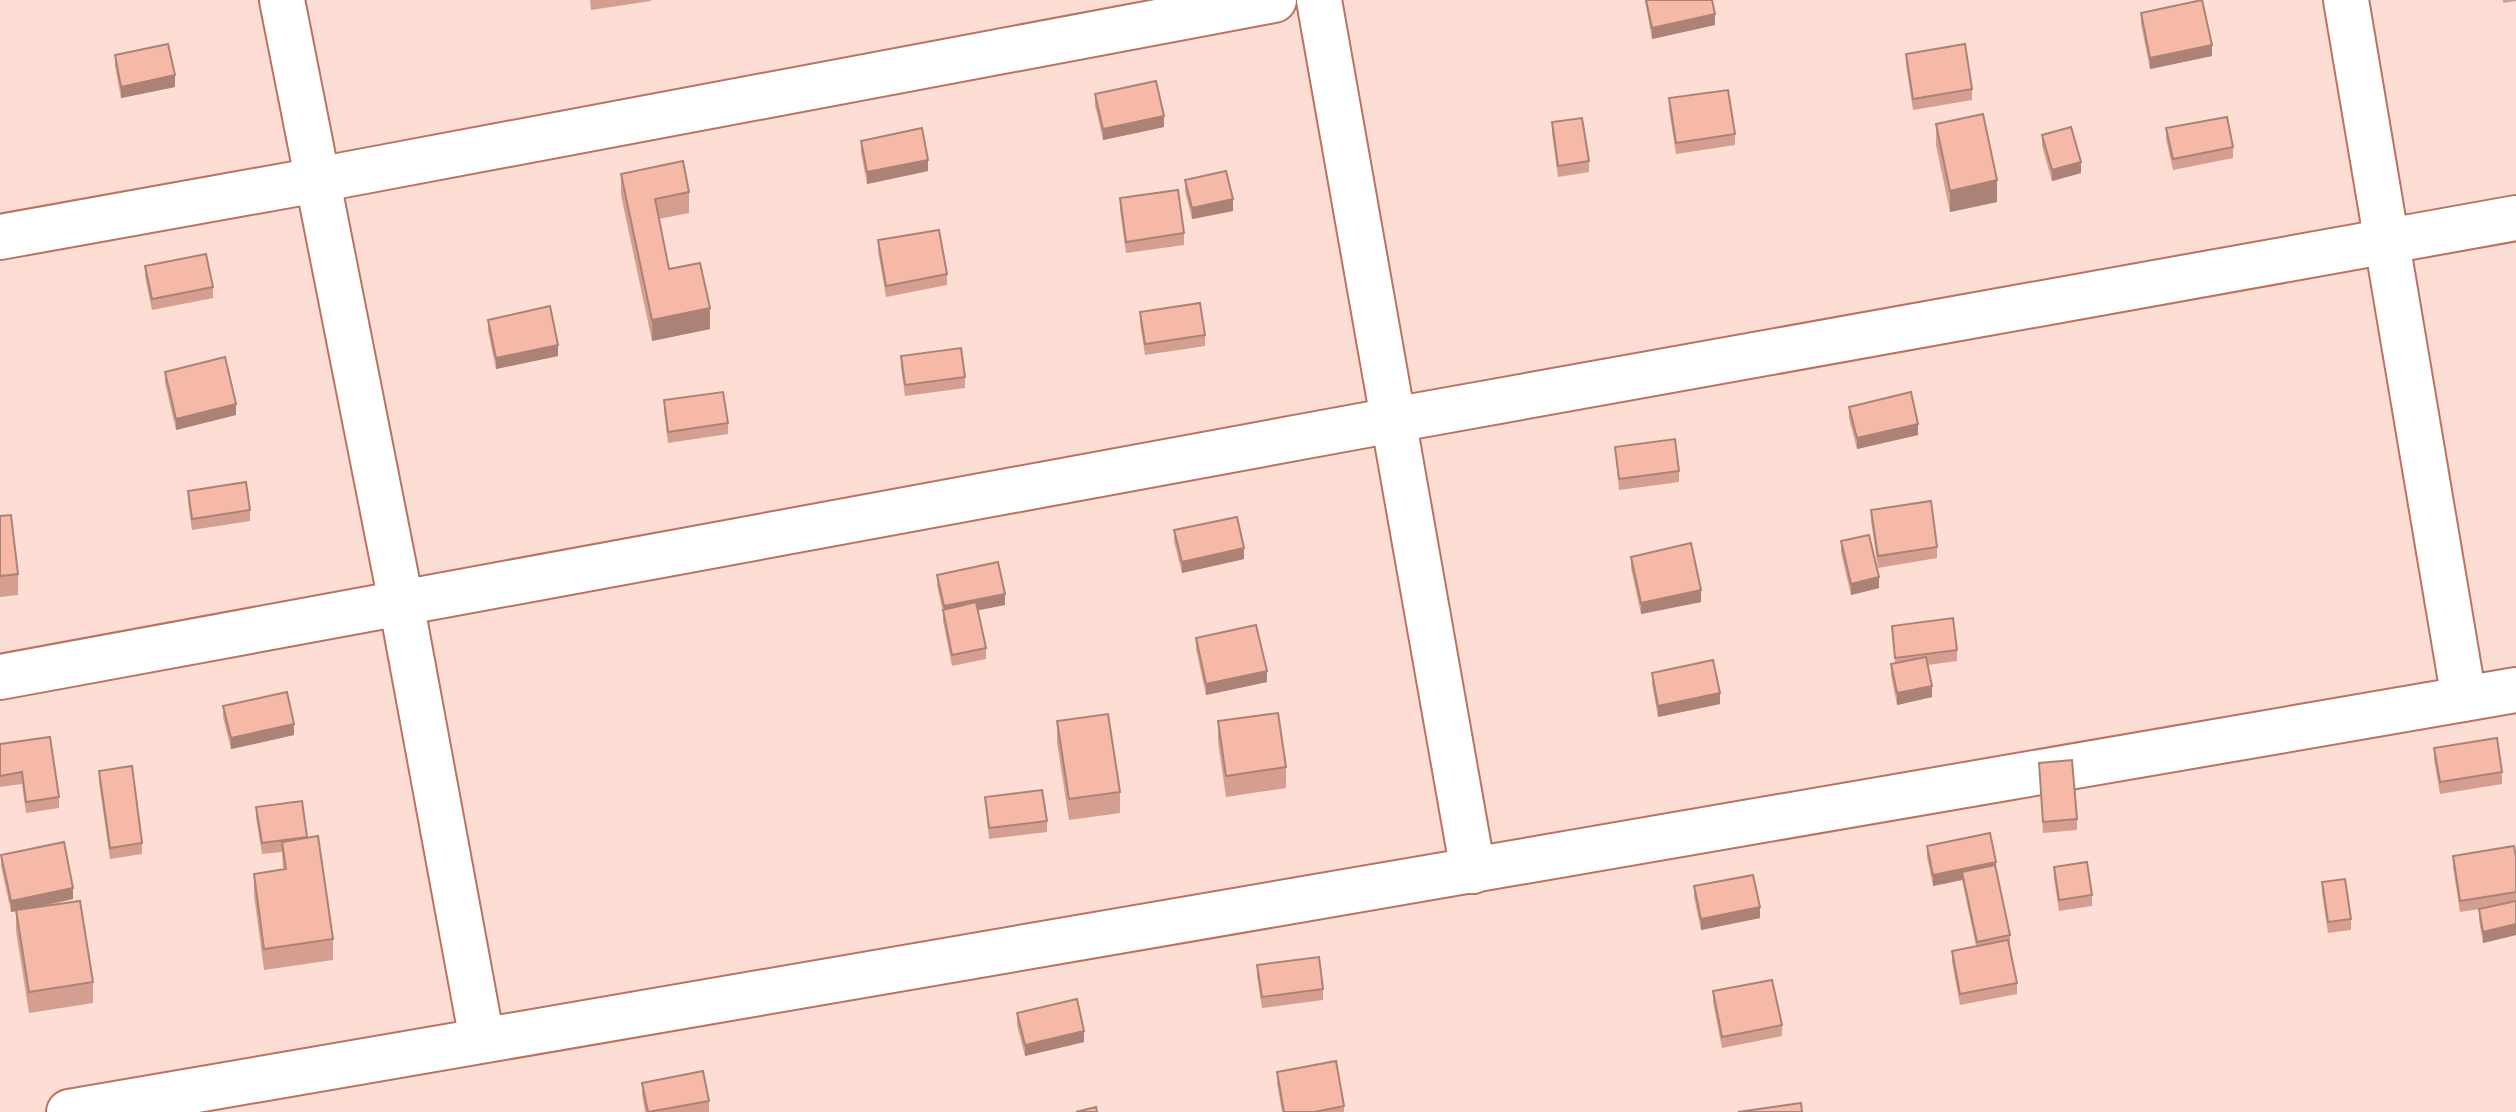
<svg xmlns="http://www.w3.org/2000/svg" width="2516" height="1112" font-family="'IBM Plex Sans',sans-serif">
<style>
.lines{fill:none;stroke-linecap:round;stroke-linejoin:round}
.minor-casing{stroke:#b97360;stroke-width:48}
.minor{stroke:#fff;stroke-width:44}
.wall{fill:#d49f90}
.shaded-wall{fill:#ac8276}
.building{fill:#f6b9a8;stroke:#ac8276;stroke-width:2}
</style>
<rect width="100%" height="100%" fill="#fdddd4"/>
<g class="lines">
<g class="minor-casing">
<path id="minor" d="M282 0 401 602 482 1040
M1319 0 1473 871
M2346 0 2464 699
M0 237 317 180 1274 0
M0 677 1393 420 2516 218
M69 1112 2516 690"/>
</g>
<use href="#minor" class="minor"/>
</g>
<path class="wall" d="M590 0H651V1L591 10Z
M1645 0H1712L1715 25 1652 39Z
M2503 0H2516V1L2503 3Z
M2141 13 2212 56 2150 69 2141 24Z
M1906 54 1972 89V100L1913 110 1906 65Z
M115 55 175 87 121 98 115 66Z
M1095 94 1164 127 1103 140 1095 105Z
M1669 98 1735 134V145L1676 154 1669 109Z
M1552 122 1589 161V172L1558 177 1552 133Z
M1936 124 1997 202 1950 212 1936 145Z
M2166 128 2233 147V158L2173 170 2166 139Z
M2042 135 2081 173 2052 181 2042 146Z
M861 141 928 171 867 184 861 152Z
M621 174 689 192V213L659 219 669 269 710 329 652 341 621 195Z
M1185 180 1233 211 1192 219 1185 191Z
M1120 198 1184 233V245L1126 253 1120 210Z
M878 240 947 274V285L886 297 878 251Z
M145 266 213 287V298L152 310 145 277Z
M1140 312 1205 335V346L1145 355 1140 323Z
M488 320 558 356 496 369 488 331Z
M901 356 965 377V388L905 396 901 367Z
M165 372 236 415 176 430 165 383Z
M664 400 728 423V434L668 443 664 411Z
M1849 407 1918 435 1857 449 1849 418Z
M1615 447 1679 471V482L1619 490Z
M188 491 250 510V521L192 530 188 502Z
M1871 510 1937 547V558L1878 568 1871 521Z
M0 516 18 574V595L0 597Z
M1174 530 1244 559 1182 573 1174 541Z
M1841 541 1879 588 1851 595 1841 552Z
M1631 557 1701 602 1641 614 1631 568Z
M937 575 1005 605 978 610 986 648V659L952 666 943 621V612L937 586Z
M1892 626 1957 650V661L1928 665 1932 697 1897 705 1891 675V664L1895 663Z
M1196 638 1267 682 1206 695 1196 649Z
M1652 673 1720 704 1658 717 1652 684Z
M223 706 294 735 231 749 223 717Z
M1057 721 1120 792V813L1069 820 1057 742Z
M1218 721 1286 767V788L1226 797 1218 742Z
M0 744 59 797V808L26 813 22 784 0 787Z
M2434 748 2502 772V784L2440 794 2434 759Z
M2039 763 2077 819V830L2043 833Z
M99 771 142 843V854L110 859 99 782Z
M985 797 1047 821V832L989 839Z
M256 807 307 838 333 939V960L264 970 254 895V874L283 869 282 852 262 854 256 818Z
M1927 846 1996 871 2010 935V946L2017 983V994L1960 1005 1952 962V951L1976 946 1962 880 1933 886 1927 857Z
M1 855 73 899 34 908 93 982V1003L29 1013 16 931V911L11 912 1 866Z
M2453 856 2516 857V935L2483 943 2479 920V909L2460 912 2453 867Z
M2054 867 2092 895V906L2059 911 2054 878Z
M2322 882 2351 919V930L2328 933 2322 893Z
M1694 886 1760 918 1701 930 1694 897Z
M1257 965 1323 989V1000L1262 1008 1257 976Z
M1713 991 1782 1025V1036L1722 1048 1713 1002Z
M1017 1013 1084 1042 1025 1056 1017 1025Z
M1277 1072 1344 1106V1112H1282L1277 1083Z
M642 1083 709 1101V1112H645L642 1094Z"/>
<path class="shaded-wall" d="M1715 14V25L1652 39V28Z
M2212 45V56L2150 69V58Z
M175 75V87L121 98V87Z
M1164 116V127L1103 140V129Z
M928 160V171L867 184V172Z
M2081 162V173L2052 181V170Z
M1997 180V202L1950 212V191Z
M1233 199V211L1192 219V208Z
M710 308V329L652 341V320Z
M558 345V356L496 369V358Z
M236 404V415L176 430V419Z
M1918 424V435L1857 449V438Z
M1244 548V559L1182 573V562Z
M1879 577V588L1851 595V584Z
M1701 590V602L1641 614V603Z
M1005 594V605L944 617V606Z
M1267 671V682L1206 695V684Z
M1932 686V697L1897 705V693Z
M1720 693V704L1658 717V706Z
M294 724V735L231 749V738Z
M1996 862V873L1962 872V880L1933 886V875Z
M73 888V899L11 912V901Z
M1760 907V918L1701 930V919Z
M2516 924V935L2483 943V932Z
M1084 1031V1042L1025 1056V1045Z"/>
<path class="building" d="M1646 0H1712L1715 14 1652 28Z
M2202 0 2212 45 2150 58 2141 13Z
M168 44 175 75 121 87 115 55Z
M1965 44 1972 89 1913 99 1906 54Z
M1156 81 1164 116 1103 129 1095 94Z
M1728 90 1735 134 1676 143 1669 98Z
M1983 114 1997 180 1950 191 1936 124Z
M2227 117 2233 147 2173 159 2166 128Z
M1582 118 1589 161 1558 166 1552 122Z
M2071 127 2081 162 2052 170 2042 135Z
M922 128 928 160 867 172 861 141Z
M683 161 689 192 655 199 669 269 700 263 710 308 652 320 621 174Z
M1226 171 1233 199 1192 208 1185 180Z
M1178 190 1184 233 1126 242 1120 198Z
M939 230 947 274 886 286 878 240Z
M206 254 213 287 152 299 145 266Z
M1200 303 1205 335 1145 344 1140 312Z
M550 306 558 345 496 358 488 320Z
M961 348 965 377 905 385 901 356Z
M225 357 236 404 176 419 165 372Z
M723 392 728 423 668 432 664 400Z
M1911 392 1918 424 1857 438 1849 407Z
M1675 439 1679 471 1619 479 1615 447Z
M246 482 250 510 192 519 188 491Z
M1931 501 1937 547 1878 556 1871 510Z
M11 515 18 574 0 576V516Z
M1237 517 1244 548 1182 562 1174 530Z
M1869 535 1879 577 1851 584 1841 541Z
M1691 543 1701 590 1641 603 1631 557Z
M998 562 1005 594 944 606 937 575Z
M976 602 986 648 952 655 943 610Z
M1953 618 1957 650 1895 658 1892 626Z
M1256 625 1267 671 1206 684 1196 638Z
M1926 657 1932 686 1897 693 1891 664Z
M1713 660 1720 693 1658 706 1652 673Z
M287 692 294 724 231 738 223 706Z
M1278 713 1286 767 1226 776 1218 721Z
M1108 714 1120 792 1069 799 1057 721Z
M50 737 59 797 26 802 22 772 0 776V744Z
M2497 738 2502 772 2440 782 2434 748Z
M2072 760 2077 819 2043 822 2039 763Z
M132 766 142 843 110 848 99 771Z
M1042 790 1047 821 989 828 985 797Z
M302 801 307 837 262 843 256 807Z
M1990 833 1996 862 1933 875 1927 846Z
M318 836 333 939 264 949 254 874 286 869 282 842Z
M64 842 73 888 11 901 1 855Z
M2514 846 2516 857V892L2460 901 2453 856Z
M2087 862 2092 895 2059 900 2054 867Z
M1995 865 2010 935 1977 942 1962 872Z
M1753 875 1760 907 1701 919 1694 886Z
M2345 879 2351 919 2328 922 2322 882Z
M80 901 93 982 29 992 16 910Z
M2516 901V924L2483 932 2479 909Z
M2008 940 2017 983 1960 994 1952 951Z
M1319 957 1323 989 1262 997 1257 965Z
M1772 980 1782 1025 1722 1037 1713 991Z
M1077 999 1084 1031 1025 1045 1017 1013Z
M1336 1061 1344 1106 1314 1112H1284L1277 1072Z
M703 1071 709 1101 648 1112 642 1083Z
M1801 1103 1802 1112H1738Z
M1096 1107 1097 1112H1076Z"/>
</svg>
